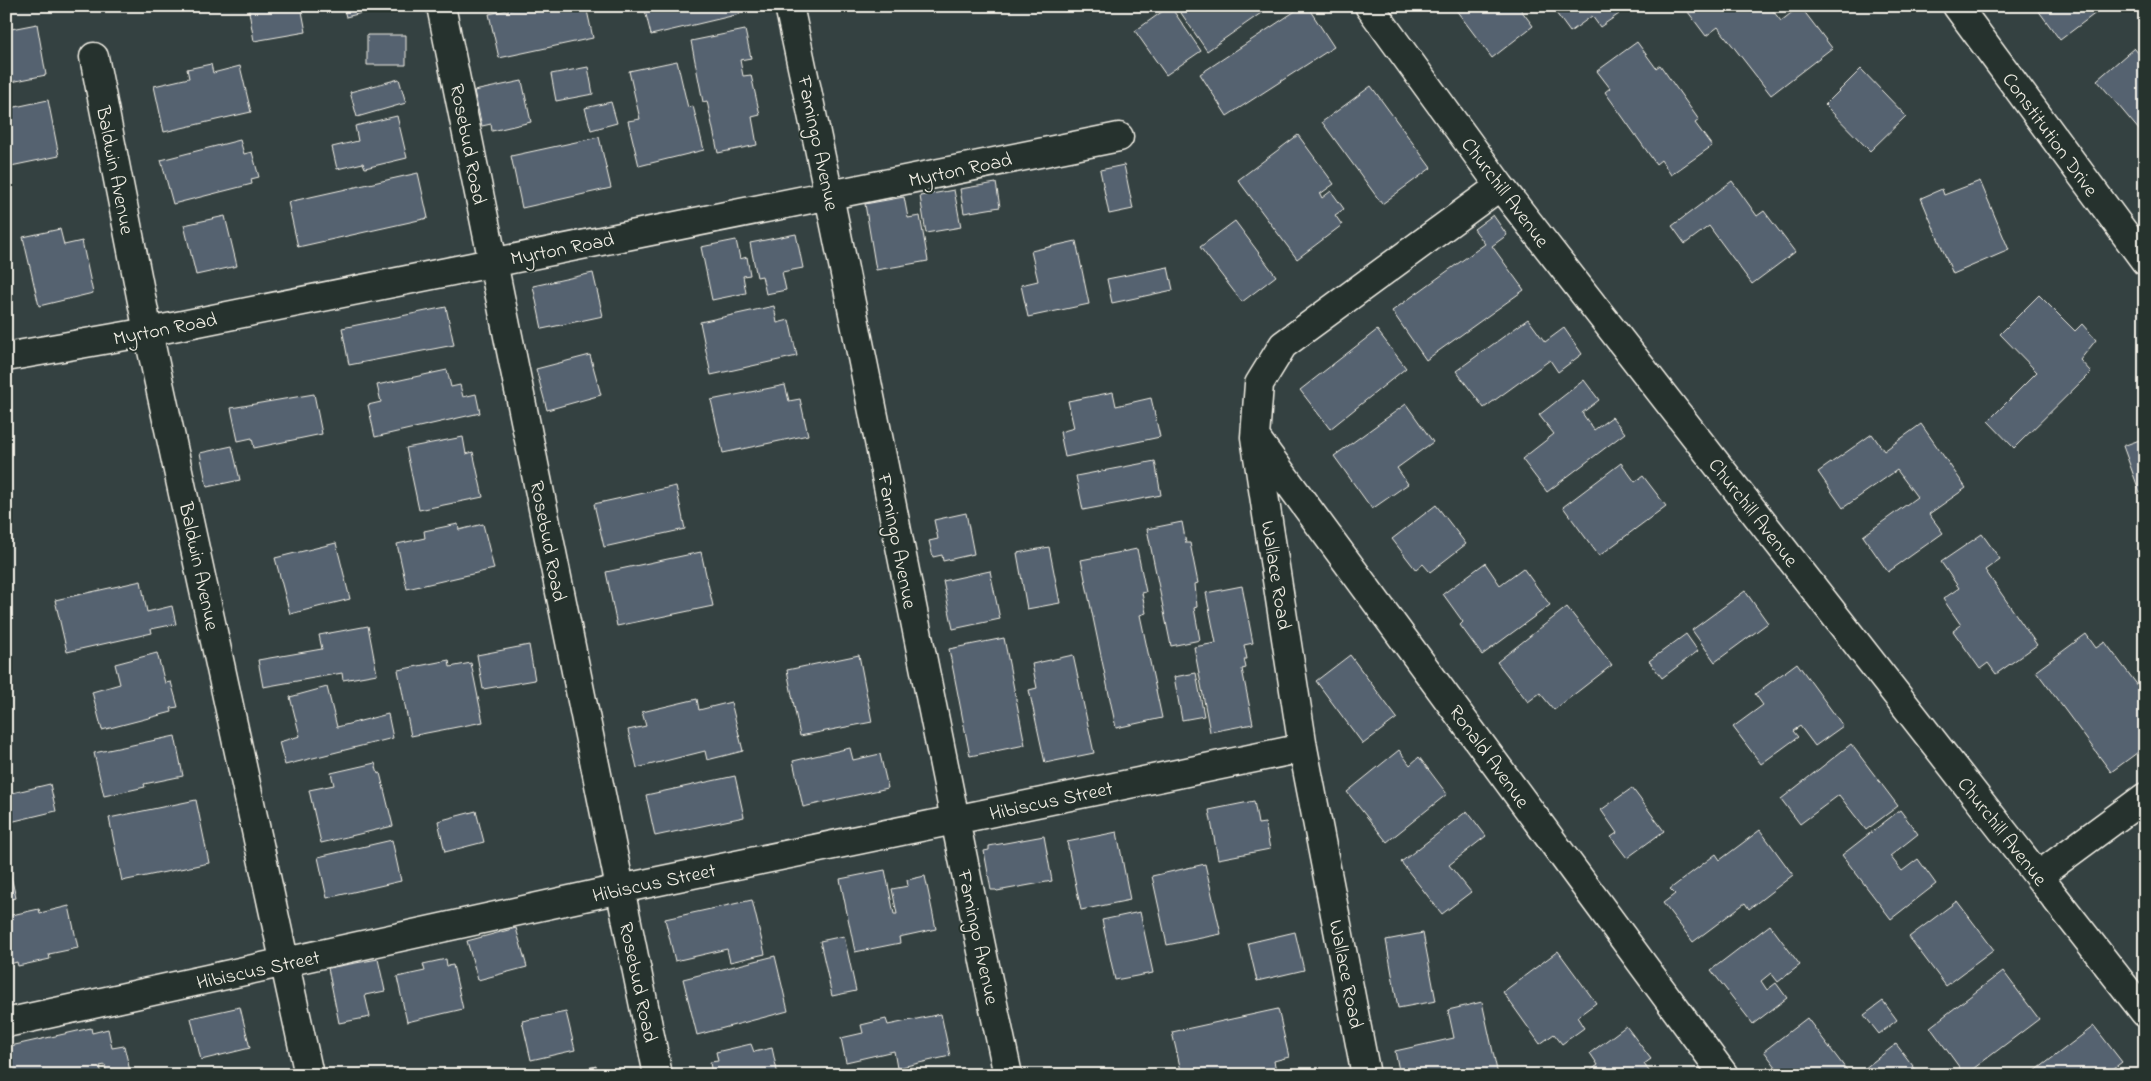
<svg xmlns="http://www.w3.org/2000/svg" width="2151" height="1081" font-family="'Indie Flower',sans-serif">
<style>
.building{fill:#54626f;stroke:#f4f1e8}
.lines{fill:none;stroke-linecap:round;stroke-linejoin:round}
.street-casing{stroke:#f4f1e8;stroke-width:31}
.street{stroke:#26332d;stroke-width:28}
.labels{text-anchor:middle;stroke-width:4;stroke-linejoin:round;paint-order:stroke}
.street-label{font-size:20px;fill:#f4f1e8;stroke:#26332d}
</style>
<rect width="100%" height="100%" fill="#344141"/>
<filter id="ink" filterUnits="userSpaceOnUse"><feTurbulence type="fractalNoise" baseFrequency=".02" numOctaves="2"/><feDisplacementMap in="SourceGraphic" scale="10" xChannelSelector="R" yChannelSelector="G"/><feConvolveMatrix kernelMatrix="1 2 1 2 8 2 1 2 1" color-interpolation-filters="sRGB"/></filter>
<g filter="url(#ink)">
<path class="building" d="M248 6H301L306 32 254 41Z
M343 6H376L377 9 346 17Z
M525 6H586L593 38 499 58 489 14Z
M644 6H738L740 14 651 35Z
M1170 6 1201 51 1166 75 1135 31Z
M1184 6H1271L1207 51 1179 10Z
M1303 6H1307L1334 47 1227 116 1200 74Z
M1453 6H1518L1533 26 1492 58Z
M1551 6H1613L1619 14 1600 27 1592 16 1570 32Z
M1696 6H1769L1781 21 1800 6 1832 48 1771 95 1718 27 1706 36 1688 12Z
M2035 6H2099L2101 9 2060 40Z
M37 24 46 75 6 83V30Z
M745 30 751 58 740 60 743 76 751 75 760 115 752 117 757 145 718 153 707 101 703 102 691 41Z
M367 35H406V65H367Z
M1637 42 1656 68 1660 65 1699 120 1695 123 1712 146 1671 175 1661 160 1656 164 1605 92 1610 88 1597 71Z
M2134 48 2145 61V137L2097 80Z
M677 61 688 108 693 106 704 150 639 166 628 121 640 119 629 71Z
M211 64 213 73 240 66 251 112 164 132 154 86 189 78 187 69Z
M588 67 593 94 556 101 551 74Z
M1861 69 1906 116 1870 151 1825 105Z
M399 79 406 103 357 117 350 92Z
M522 81 531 122 492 131 491 124 482 126 474 91Z
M1371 86 1431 168 1382 204 1322 122Z
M48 100 59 156 6 167V109Z
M611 102 617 123 591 130 585 108Z
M397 116 407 158 365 168 363 163 337 169 332 147 358 141 355 126Z
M1298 135 1334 184 1320 194 1322 198 1331 191 1344 209 1335 215 1342 225 1297 259 1238 180Z
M599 137 611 188 522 208 511 156Z
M240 140 244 154 252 152 259 177 251 179 252 184 173 204 161 160Z
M1124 165 1133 209 1109 214 1100 170Z
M418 173 428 218 298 247 288 202Z
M1732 181 1757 216 1764 211 1795 252 1752 284 1709 226 1685 244 1672 226Z
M1980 181 2009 250 1953 274 1921 198 1942 189 1944 195Z
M996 183 1000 207 964 213 960 189Z
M954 190 961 227 926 233 920 196Z
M904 197 908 218 920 216 928 261 876 270 865 204Z
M1493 215 1507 235 1492 246 1524 290 1426 360 1392 311 1485 244 1474 229Z
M225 216 237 266 196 275 184 225Z
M1235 221 1276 276 1242 302 1200 247Z
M60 229 64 245 82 241 93 293 39 306 23 237Z
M796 234 803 268 782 272 786 290 766 294 762 276 757 277 750 243Z
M736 240 740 259 747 257 750 275 743 276 746 293 712 300 701 247Z
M1076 241 1089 304 1028 317 1021 285 1038 281 1031 251Z
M1168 267 1173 290 1112 303 1107 279Z
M593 273 603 316 542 329 533 286Z
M2039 295 2075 331 2082 324 2096 340 2080 360 2091 372 2014 448 1988 421 2037 372 2000 334Z
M774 306 777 323 789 320 797 356 711 375 700 322Z
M446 307 454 345 349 365 342 328Z
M1528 319 1545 342 1564 328 1582 354 1558 372 1550 360 1484 408 1456 371Z
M1377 330 1406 368 1330 429 1300 390Z
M590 355 601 395 547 410 536 369Z
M447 370 451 387 460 385 463 397 476 394 480 413 375 437 368 405 381 402 377 385Z
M1584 380 1599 400 1582 413 1594 430 1612 417 1625 433 1547 492 1522 459 1554 434 1539 415Z
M785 385 789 401 800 399 808 435 723 453 711 400Z
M1113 392 1116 406 1151 398 1160 437 1065 457 1060 432 1074 428 1068 401Z
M314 394 322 434 254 448 252 438 238 441 231 408Z
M1406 404 1433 442 1397 468 1408 484 1372 509 1334 456Z
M1921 424 1966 488 1929 514 1943 533 1888 572 1863 536 1917 497 1897 470 1843 508 1818 472 1872 434 1884 451Z
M463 437 466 454 473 452 483 497 419 510 406 448Z
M2145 438V491L2140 493 2123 446Z
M232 446 240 480 207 487 200 453Z
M1155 461 1161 495 1083 510 1076 476Z
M1621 463 1635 482 1643 476 1666 506 1599 556 1563 507Z
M676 486 685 529 604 547 594 504Z
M1436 505 1466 544 1430 572 1423 564 1416 570 1392 539Z
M966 513 974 554 943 561 942 555 933 557 929 541 938 539 934 520Z
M1182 522 1186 543H1190L1198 583 1195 584 1197 607 1194 608 1200 640 1171 646 1147 529Z
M458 524 459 530 483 524 494 569 407 589 397 544 425 538 424 531Z
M1982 534 2000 559 1985 570 2037 645 1996 674 1988 663 1980 669 1953 631 1961 625 1943 599 1959 588 1941 562Z
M336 543 350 599 290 614 275 558Z
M1049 547 1060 603 1027 609 1017 553Z
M1137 549 1146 592 1142 593 1146 613 1140 615 1162 718 1116 728 1081 560Z
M701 552 713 606 617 626 606 572Z
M1485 563 1500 585 1523 568 1550 605 1482 655 1460 625 1463 622 1443 594Z
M990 571 1000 619 953 629 943 581Z
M141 581 147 612 172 606 176 624 151 629 152 633 67 652 55 600Z
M1242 586 1253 643 1244 645 1247 659H1244L1246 668 1242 669 1253 724 1210 732 1194 647 1216 643 1206 593Z
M1745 591 1768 623 1715 662 1692 630Z
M1567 607 1612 665 1554 710 1540 693 1528 702 1497 662Z
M368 626 377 674 343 680 342 673 263 687 258 660 322 649 319 635Z
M1686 634 1698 651 1662 678 1649 661Z
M2086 634 2096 648 2105 642 2145 695V747L2111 772 2036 671Z
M1004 638 1025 745 970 756 949 649Z
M529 645 535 680 483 689 477 655Z
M157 653 165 683 171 682 178 707 171 708 172 712 102 730 92 692 120 684 115 664Z
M859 655 872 722 800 736 787 670Z
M1073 655 1094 753 1045 763 1029 690 1037 688 1032 664Z
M1350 655 1397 718 1363 744 1316 681Z
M449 660 450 667 471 663 483 722 411 736 398 670Z
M1797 663 1843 726 1815 746 1800 726 1793 731 1798 737 1761 764 1733 727 1763 705 1755 694Z
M1196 673 1204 716 1182 720 1174 677Z
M327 687 337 727 388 714 393 738 285 765 279 742 300 736 290 697Z
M697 699 699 710 731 702 743 751 707 760 705 751 637 768 628 730 646 726 642 712Z
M175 736 183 776 144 784 145 787 104 796 94 753Z
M1851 744 1898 806 1866 830 1839 795 1800 824 1781 799Z
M850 748 853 760 880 754 888 788 803 807 793 761Z
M1399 750 1410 765 1419 757 1447 794 1387 842 1347 792Z
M375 763 378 774 380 773 393 826 321 843 309 790 334 785 331 773Z
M735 776 744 817 655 836 646 795Z
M50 784 56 811 6 823V787L8 794Z
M1632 788 1664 831 1627 858 1611 837 1617 833 1601 810Z
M196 800 209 863 122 881 109 818Z
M1254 801 1258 824 1265 823 1270 849 1218 859 1209 810Z
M1900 810 1918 834 1890 856 1902 871 1918 859 1936 884 1891 919 1842 855Z
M476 811 484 842 445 852 438 821Z
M1467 811 1486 836 1449 865 1471 892 1442 914 1401 862Z
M1760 830 1793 875 1749 909 1745 903 1693 942 1663 903 1675 894 1670 889 1716 854 1720 860Z
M1117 832 1130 900 1081 910 1067 842Z
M1044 836 1052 881 997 891 996 890H991L984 851 989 850V846Z
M392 840 401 881 327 898 318 857Z
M1205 864 1221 934 1167 945 1152 876Z
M6 868H9L16 898 6 900Z
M885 870 894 914H897L892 889 908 886 907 880 925 876 936 929 899 937 900 943 855 952 840 879Z
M752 900 765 954 730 962 727 949 675 961 665 919Z
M1957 901 1994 950 1946 986 1909 937Z
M69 906 78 948 49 954 50 959 18 966 17 962 6 965 7 916 39 909 40 913Z
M1140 912 1153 973 1115 980 1102 920Z
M1770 925 1800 965 1778 982 1771 973 1761 981 1767 990 1776 983 1787 998 1753 1024 1711 970Z
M516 928 527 967 478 980 467 941Z
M1295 932 1304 970 1257 981 1248 943Z
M1423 933 1436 1001 1398 1008 1386 940Z
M844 936 856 991 832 996 820 941Z
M1558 951 1596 1003 1577 1017 1584 1028 1562 1044 1554 1034 1540 1044 1503 992Z
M775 956 788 1011 697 1035 683 979Z
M378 959 385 991 365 995 370 1017 339 1023 328 968Z
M446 959 447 966 453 965 463 1009 407 1022 397 977 425 971 423 964Z
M2003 971 2039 1019 1965 1075 1930 1027Z
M1883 1001 1897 1020 1879 1034 1864 1015Z
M1482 1002 1498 1075H1400L1395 1051 1454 1038 1448 1010Z
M240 1007 250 1048 201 1060 191 1018Z
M1278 1009 1289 1057 1274 1061 1277 1075H1224V1071L1206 1075H1182L1172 1032Z
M566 1012 575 1050 531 1060 522 1021Z
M941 1014 950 1056 897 1068 894 1051 846 1062 841 1038 863 1033 861 1025 886 1019 888 1025Z
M1807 1018 1849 1073 1847 1075H1782L1764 1051Z
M1626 1026 1651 1059 1644 1064 1652 1075H1584L1598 1065 1590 1053Z
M2094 1026 2122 1062 2105 1075H2030Z
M91 1028 92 1033 108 1029 112 1048 124 1046 131 1075H107L105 1065 100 1066 102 1075H6V1047Z
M751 1044 754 1052 772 1048 778 1075H712L710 1062 718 1061 716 1052Z
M1896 1044 1920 1075H1868L1864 1069Z
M596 1066 598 1075H558Z"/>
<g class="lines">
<g class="street-casing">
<path id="street" d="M441 6 658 1075
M789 6C866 362 932 719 1008 1075
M1369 6 1500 186 2145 1013
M1957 6 2145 261
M94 57 148 332 309 1075
M6 357 148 332 1119 137
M1258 441 1724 1075
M2038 876 2145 797
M6 1023 620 889 1303 748
M1366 1075 1303 748 1255 437 1259 384 1283 345 1500 186"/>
</g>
<use href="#street" class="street"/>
</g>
</g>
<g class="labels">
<g class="street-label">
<text transform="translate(2051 134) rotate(54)" y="7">Constitution Drive</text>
<text transform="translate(819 143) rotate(78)" y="7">Famingo Avenue</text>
<text transform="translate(469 144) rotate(79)" y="7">Rosebud Road</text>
<text transform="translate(960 169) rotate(-12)" y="7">Myrton Road</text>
<text transform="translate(116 170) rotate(79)" y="7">Baldwin Avenue</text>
<text transform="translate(1506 192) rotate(53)" y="7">Churchill Avenue</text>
<text transform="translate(562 248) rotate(-11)" y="7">Myrton Road</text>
<text transform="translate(165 328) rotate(-11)" y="7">Myrton Road</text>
<text transform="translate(1754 512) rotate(52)" y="7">Churchill Avenue</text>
<text transform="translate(549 541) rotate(79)" y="7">Rosebud Road</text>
<text transform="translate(898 541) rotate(79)" y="7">Famingo Avenue</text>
<text transform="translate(200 566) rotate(78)" y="7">Baldwin Avenue</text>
<text transform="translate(1277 575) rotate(81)" y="7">Wallace Road</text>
<text transform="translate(1490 756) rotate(54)" y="7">Ronald Avenue</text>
<text transform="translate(1051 800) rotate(-12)" y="7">Hibiscus Street</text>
<text transform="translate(2003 831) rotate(52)" y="7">Churchill Avenue</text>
<text transform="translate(654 882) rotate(-12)" y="7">Hibiscus Street</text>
<text transform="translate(979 937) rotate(78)" y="7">Famingo Avenue</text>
<text transform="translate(258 969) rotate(-12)" y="7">Hibiscus Street</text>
<text transform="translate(1347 974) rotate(79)" y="7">Wallace Road</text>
<text transform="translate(639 982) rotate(78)" y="7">Rosebud Road</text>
</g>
</g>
<rect width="2151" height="1081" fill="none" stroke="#26332d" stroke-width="25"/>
<rect x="12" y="12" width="2126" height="1056" fill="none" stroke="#f4f1e8" stroke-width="2" filter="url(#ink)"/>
</svg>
